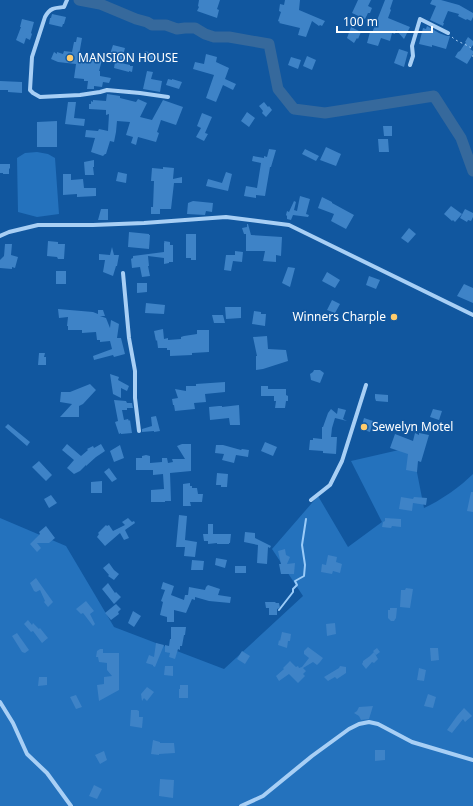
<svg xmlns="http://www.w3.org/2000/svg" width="473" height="806" font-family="'Noto Sans',sans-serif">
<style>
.green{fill:#2472bd}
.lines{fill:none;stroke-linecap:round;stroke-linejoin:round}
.stream{stroke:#9acbf8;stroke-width:2}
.river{stroke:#36699c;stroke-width:11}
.building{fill:#3e83c7}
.path{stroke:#a8cff5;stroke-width:1;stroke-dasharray:2 3;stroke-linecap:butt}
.street{stroke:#a8cff5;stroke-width:4}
.poi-dot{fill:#ffcc6c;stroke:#11579f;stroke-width:1.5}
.labels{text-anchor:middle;stroke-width:3;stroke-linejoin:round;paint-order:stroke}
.poi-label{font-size:12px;fill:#fff;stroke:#11579f;text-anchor:start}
</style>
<rect width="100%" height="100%" fill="#11579f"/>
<path class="green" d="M37 152 48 154 55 158 59 214 37 217 18 212 17 158 25 153Z
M412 447 424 508C440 501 461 486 473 474V806H0V518L66 546 114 627 224 669 303 596 272 549 318 496 348 547 382 522 351 461Z"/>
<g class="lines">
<path class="stream" d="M279 610 293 592V589L297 585 295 581 304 576 305 565 302 545 306 519"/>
<path class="river" d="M79 0 100 4 136 19 147 22 152 25H166L177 29 185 28H195L205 34 214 37H229L269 44 278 89 294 109 325 113 434 96 461 138 473 171"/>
</g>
<path class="building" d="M199 0H220L217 9 219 10 217 18 197 11 199 7 198 6Z
M285 0H300L299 10 325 21 322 26 320 25 319 26 312 21 306 37 298 35 300 28 279 23 280 22 278 21 281 12 279 11 280 4 284 5Z
M358 0H371L368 6 372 8 370 13H368L365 19 352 13Z
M385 0H393L390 9 391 10 388 18 410 27 404 39 396 30 395 34 392 33 390 41 381 38 378 46 367 43 370 32 372 33Z
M432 0H441L459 5 473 13V17L471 21 467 19 466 20 458 16 459 14 448 11 443 23H444L443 26 430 20 436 6 430 4Z
M52 14 66 17 64 24H63L62 27 49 24 50 18H51Z
M22 19 34 22 31 33 32 34 30 40 26 38 24 44 16 40 21 27H20Z
M427 26 439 33 447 36H450L446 49 432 45V47L419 44 423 28 426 29Z
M351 27 361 32 358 39 357 38 354 43 347 38Z
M77 37 82 38 79 55 102 60 99 71H100V76L111 78 109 83 103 82 102 87 94 86V89H87L88 81H84V79L74 78 76 64 58 62 51 59 54 52 57 54V52L63 54 64 51 72 52 74 42H76Z
M468 37 473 41V45L470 49 473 51V54L467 64 455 57 458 52 460 51 466 42H465Z
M113 45 125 48 121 63 130 65V66H133L132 72 129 71V72L114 68 116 56 110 54Z
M399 49 408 52 404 67 394 63Z
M145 51 158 55 155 61 143 57Z
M206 54 217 57 216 62 229 68 225 79 236 84 233 90 223 85 216 102 206 98 214 75 193 69 195 62 204 64Z
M307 56 316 60 312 70 303 66Z
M291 57 301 60 298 69 288 65Z
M147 71 153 72 151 79 162 81 160 92 143 89Z
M168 79 172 80V79L182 82 179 89 166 85Z
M0 81 22 82V93L8 92V90H0Z
M107 94 120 96V98L136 102 138 99 147 103 140 117 152 120 163 100 183 107 176 125 161 120 157 132 159 133 156 142 138 137 136 145 131 143 133 137 126 135 130 122 117 121 116 132 114 142 110 141 106 154H105L103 156 91 152 95 138 85 137 86 130 98 131 99 129 108 131 109 114 106 115V110L89 109V104H91V101L93 102V100L106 101Z
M68 102H76L74 118 85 119 84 126 65 124Z
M264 102 268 107 269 106 272 110 266 117 262 113 263 111 259 106Z
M247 112 255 118 249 127 241 121Z
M202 113 212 117 205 133 208 134 204 141 196 137 201 128 197 126Z
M57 121V147H37V122Z
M383 126H392V136H384Z
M378 139H388L389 152H379Z
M326 147 341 154 336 166 320 160Z
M269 149 276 150 271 167H270L265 196 256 195V198L244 196 246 186 257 188 261 163 252 161 253 156 264 158V156L267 157Z
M305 149 319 156 316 161 302 154Z
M94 160V167H93L94 175H85L84 162Z
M0 164H10V168L9 169V174H3V173H0Z
M163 167 174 168 173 179 182 177V183H174L171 209H160V214H151V207H153L154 181H151L152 168 163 169Z
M118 172 127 174 126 183 116 181Z
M226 172 232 174 228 191 206 186 208 179 222 183Z
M63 174H71V180L83 179 84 188H96V196L77 197V194L63 195Z
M300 196 310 199 306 214 309 215 308 217 293 215 291 220 287 219V216L286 215 287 211 289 212 294 201 296 202 294 210 297 211Z
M322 197 332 202V203L354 215 346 229 331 221 334 214 318 208Z
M193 201 213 203 212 212 206 211 205 215 187 214 188 203Z
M451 206 462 214 455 222 453 220 452 221 444 214Z
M101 209H108V220H98Z
M465 209 473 213V217L471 221 468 220 467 222 460 218Z
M247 224H248L251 235 282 237 281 256 276 255V262L263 261 265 251H246V234H244L242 228 247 227Z
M409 228 416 234 408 243 401 238Z
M129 232 149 234V235H150L149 249 128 247Z
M186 234H196V260H191V258H186Z
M48 241 58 242V244H65L64 259H58L57 257 47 256Z
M164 241 170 242V245H173V262H169V263L164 264V258L148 256 149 266H148L150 276 142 277 140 267 132 268 131 259 133 258V256L164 252V242L165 243Z
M5 244H12L11 255 18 257 15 268 12 267V269L0 268V260L4 256Z
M112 247 114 255H119L117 266H116L113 276 103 272 105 260H99V254L110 255Z
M235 251 243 252 242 262 233 261 231 271 224 270 226 255H235Z
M288 267 295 268 290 287 282 283Z
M56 271H66V284H56Z
M327 272 340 280 335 288 322 281Z
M369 276 380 280 376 289 366 285Z
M137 283H147V292L137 293Z
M464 284 473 288V303L457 296Z
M332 300 340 304 335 313 327 310Z
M146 303 165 305 164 314 145 313Z
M225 307H241V318L226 319Z
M58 309 93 312 98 314V310H103L105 316H100L106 318 110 328 111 320 119 324 117 338H121L125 354 114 357 113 355 94 360 93 356 112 349 110 341 100 342V340H97L96 332 82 333V330H68V326H67L68 317 59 318Z
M254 311 261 312V314H266L265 326 252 324Z
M212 315H223L225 323H214Z
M163 329 164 339 168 338V340L181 339V337L184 336 197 334V330H209V352L192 353V355L170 356V350H167V348H158L157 340 156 341 154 331Z
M267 336 268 349 286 350 288 361 263 369 256 370V356H257L253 337Z
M39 353H45L44 357H46V365H38Z
M314 370H320L324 373 320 383 311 380 310 374 313 372Z
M110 374 119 377 118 380 129 386 127 391 121 388V398L113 394Z
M225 382V392L205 394 206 402 194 403 195 409 175 411 174 405H173L172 399 178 398 175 389 186 391V386H196V384Z
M90 384 96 390 83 404 79 406V417H60L72 404 60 402 61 392H70Z
M261 386H268V389H286V395L288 396V401H286L285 408H275L276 401H274V396H261Z
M375 394 388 395V402L376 401 375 398Z
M114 400 126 401 127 403H132L133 408H127V410H122L124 420 128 419 129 421 130 420 132 433 121 434V433L119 434 115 422 118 421Z
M239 405 240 425H230L229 418 210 420 209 407 219 406H222V407Z
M338 408 346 410 343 419 347 421 335 418 332 428 331 437H337L336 454 323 453V451L309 450 310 440H313V438L322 439V427H323L328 413 331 409 337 414Z
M433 409 442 411 439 420 430 417Z
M156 416 160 431 154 432V431L142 432V429L152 426 151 417Z
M364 418 373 421 370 432 361 429Z
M8 424 30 442 27 446 5 427Z
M415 433 419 435V433L429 435 421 462 418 461 417 472 406 470 408 454 390 448 395 434 413 441Z
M265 442 277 447 273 456 261 451Z
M67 444 81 456 88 450 87 449 93 446 94 448 101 444 105 451 96 457 86 466V465L80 471 74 474 67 468 74 460 62 450Z
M182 444H191V471L170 473 171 501H165V502H151V490L164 489 163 474 153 475V470H136V458H142V456L146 455 150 456V463L162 462V458H167L168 463 173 462 172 459H185L177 446Z
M120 445 124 458 114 462 110 451Z
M216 445H223L241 450 242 449 249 450 248 457 236 455 234 463 222 460 224 454 215 453Z
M39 461 52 475 46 481 32 467Z
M109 468 117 479 112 482 104 472Z
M217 473 228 474 227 487H221V485H216Z
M102 481V493H91V482Z
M190 483V486H192V488H197L198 494H203L202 502H190L191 506H183V484Z
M471 492H473V512L467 511Z
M51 495 57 503 49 508 44 499Z
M401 497 413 499 414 497 427 498 426 505 413 503 412 511 399 509Z
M179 515 187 516 185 540 197 542 195 557 184 556 185 547H176Z
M128 518 132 522 134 521 135 523 125 530 129 538 124 540 120 533 105 546 97 537 99 534 98 533 106 525 107 526 109 525 113 531 125 525 122 522Z
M385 518 401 519V527L392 526 391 528 382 527 383 522 385 521Z
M208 524H213V534H231L230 543H229V544H217V543L208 544V541H204L203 534H208Z
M46 526 55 538 49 543H37L41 548 37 552 30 544 40 534 39 532Z
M245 532 255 533V538L271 546 270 548 268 547 267 564 257 563 258 545 244 542Z
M285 549 286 555 290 557 287 564 295 563 294 574H281L279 564H281L278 551Z
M328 555 337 557 336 562 342 564 340 573 333 571 332 574 321 572 322 564 326 565Z
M216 558 227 560 225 568 215 565Z
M192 560 204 561 203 570H191Z
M109 563 114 570 119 574 114 580 108 576 109 575 103 568Z
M235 566H246V573H235Z
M36 578 53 602 48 607 44 602 45 601 40 590 36 592 34 591 30 583Z
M163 582 174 586 171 595 184 600 185 595H188L189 587 205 590 206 587 208 585 220 589 218 595 231 597 230 603 209 601 195 597V600L192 599 186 613 174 610V622H167V617L160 615 163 602 161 601 165 590 161 589Z
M108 583 115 593 116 592 121 597 114 604 102 589Z
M406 588 413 589 410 608 400 607 401 590H405Z
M86 601 94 611 90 614 95 624 93 626 83 613 81 614 76 609Z
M265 602H275L276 603H279L280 608 277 609V615H269V608H266Z
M116 604 121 609 118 612 119 614 111 620 105 613Z
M390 608H397L396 618 394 621H391L388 618V610H390Z
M133 611 141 616 134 627 128 623Z
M28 620 32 625 33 623 39 629 40 628 48 638 42 643 33 631 31 632 24 624Z
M335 623 336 634 327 636 326 624Z
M171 627H186L185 635H184L182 646H180V650L178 649 175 659 169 657 170 653 165 652V645L169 646 170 639H171Z
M282 632 291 634 290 641H288L287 648 278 645 279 640 280 641Z
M17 633 29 650 25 653 22 652 12 636Z
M156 643 164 645 155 667 153 666V665L146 663 149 655 154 657Z
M308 647 323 658 320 662 317 665 313 662 303 668 306 671 303 674 305 676 298 683 289 674 279 681 276 676 284 669 283 668 290 661 296 667 298 666 299 668 302 667 309 658 304 654V651Z
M377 648 380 652 376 655 374 652 378 659 374 663 372 662 366 669 362 664 363 662V661L370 656 374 652 373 651Z
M430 648H438L439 660 431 661Z
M100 649H103V653H119V690L99 701 97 685 104 684V677L112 676 107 670V663L99 662 98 657H96L97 651Z
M242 651 250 656 245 664 237 659Z
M165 666H173V676L164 675Z
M340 666 346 667V673L337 679 335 677 328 681 324 677 339 668Z
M419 668 426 670 424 681 417 680Z
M39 677H47V685L38 686Z
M180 685H188V698H179V689H180Z
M147 687 154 692 147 701 144 698 142 701 141 694Z
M428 694 436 697 433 708 424 706Z
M76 695 82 707 76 709 70 697Z
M373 706 369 719 361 720 359 716 354 713 357 711 359 707Z
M464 708 472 716 465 722 463 719 452 733 447 730 457 716Z
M131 710H137L139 711V717H143L142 728 130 726Z
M153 740 160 742V743H174L175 753 159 754V755L151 754Z
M375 750H385V760L375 761Z
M104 751 107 760 100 764 95 755Z
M160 779 174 780 173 798 159 796Z
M94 785 102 789 97 799 89 796Z"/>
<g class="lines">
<path class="path" d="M452 37C458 43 468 44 473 50
M473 55V58"/>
<path class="street" d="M67 0 64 7C54 8 50 8 45 17L32 57 30 90 33 93 40 97 80 95 100 92 107 90 140 93 168 97
M410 65 413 56 412 46 420 19 448 33
M0 236 9 232 38 225H93L144 223 226 217 289 225 473 315
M123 273 129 338 135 371V398L139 431
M311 500 330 485 342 461 366 385
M0 702 13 723 27 754 47 773 71 806
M241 806 263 796 312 756 349 729 359 724 369 722 378 724 412 742 473 760"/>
</g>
<g class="poi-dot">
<circle cx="70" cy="58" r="4"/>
<circle cx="394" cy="317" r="4"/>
<circle cx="364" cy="427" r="4"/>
</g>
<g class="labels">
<g class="poi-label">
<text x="78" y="62">MANSION HOUSE</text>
<text x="386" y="321" text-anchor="end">Winners Charple</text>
<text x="372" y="431">Sewelyn Motel</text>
</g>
</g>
<path d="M337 26v6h95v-6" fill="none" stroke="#ffffff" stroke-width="2"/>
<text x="343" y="26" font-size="12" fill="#ffffff" stroke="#11579f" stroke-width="3" paint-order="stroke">100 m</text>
</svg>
